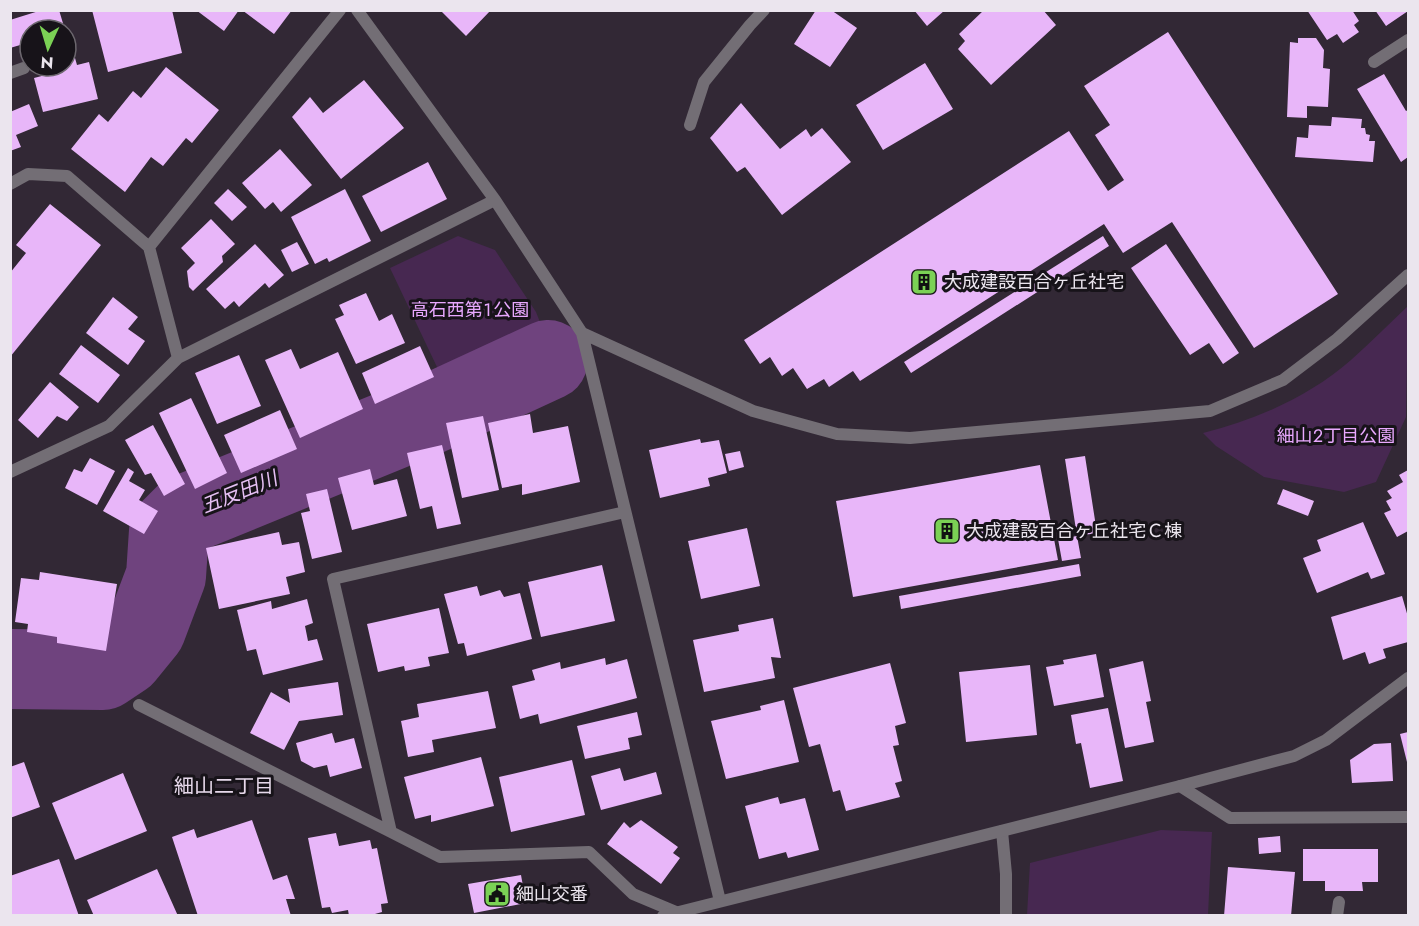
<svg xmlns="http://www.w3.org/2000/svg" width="1419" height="926" font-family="Jost,'Noto Sans JP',sans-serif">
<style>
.green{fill:#472851}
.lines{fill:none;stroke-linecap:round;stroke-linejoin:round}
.river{stroke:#6f437e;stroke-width:80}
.building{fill:#e8b6f9}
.service{stroke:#736e75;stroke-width:12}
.minor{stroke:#736e75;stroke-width:12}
.tertiary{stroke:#736e75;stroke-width:12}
.labels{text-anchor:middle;stroke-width:6;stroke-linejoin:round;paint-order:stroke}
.poi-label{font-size:18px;fill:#ebe5ee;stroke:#171319;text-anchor:start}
.park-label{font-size:18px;fill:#e8a8fe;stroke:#171319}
.water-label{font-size:20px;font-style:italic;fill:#e6c0f4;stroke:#171319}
.neighbourhood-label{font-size:20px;fill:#e6d8ea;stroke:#171319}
</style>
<rect width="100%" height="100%" fill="#322835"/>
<path class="green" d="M458 236 495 250 536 312 547 340 446 386 390 268Z
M1408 306 1406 417 1376 482 1344 492 1264 477 1216 446 1203 433C1256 420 1310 396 1351 360 1371 342 1389 324 1408 306Z
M1161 830 1212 832 1208 915H1027L1030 863Z"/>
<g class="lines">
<path class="river" d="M10 669 103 670 124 656 146 629 166 576 169 531 186 514 431 414 548 360"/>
</g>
<path class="building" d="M42 10H59L65 30H30V53L27 43 10 48V20Z
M92 10H172L182 53 108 72Z
M196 10H239L224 31Z
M242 10H292L274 34Z
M440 10H491L466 36Z
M816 10H831L857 28 830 67 794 44Z
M914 10H945L927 26Z
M984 10H1043L1056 25 991 85 958 49 965 41 959 34Z
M1307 10H1352L1359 21 1354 25 1359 32 1343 43 1337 34 1327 40Z
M1375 10H1408V11L1386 26Z
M1168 32 1338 294 1254 348 1172 222 1123 253 1104 224 860 381 853 371 829 387 824 379 807 389 793 368 782 376 770 357 760 364 744 340 1069 131 1108 191 1124 180 1095 135 1110 125 1084 86Z
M1298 38H1316L1324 50 1323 68 1330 69 1328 107 1307 106V118L1287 117 1290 42 1298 43Z
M75 58 77 65 89 62 98 99 43 112 34 78 61 71 60 66H66V60Z
M925 63 953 109 883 150 856 105Z
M166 67 219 110 192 143 186 138 163 166 151 157 125 192 71 149 99 114 108 122 133 91 141 98Z
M1384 74 1406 111 1408 110V157L1401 162 1357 89Z
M364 80 404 128 341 179 292 117 310 97 323 113Z
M741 103 780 149 806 129 811 137 822 128 851 162 782 215 745 167 737 172 710 138Z
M29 104 38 126 16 135 21 147 10 151V112Z
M1332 117 1362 119 1361 128H1365L1366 134 1370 135 1369 141H1375L1373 162 1295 157 1297 137 1308 138 1309 125 1331 126Z
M280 149 312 185 281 212 273 202 265 209 242 183Z
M428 162 447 199 381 232 362 196Z
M228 189 247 207 232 221 214 203Z
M345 189 371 241 329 262 327 258 315 264 291 217Z
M50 204 101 245 10 357V273L26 253 16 245Z
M211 219 235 244 222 256 223 262 193 291 189 287 187 271 195 263 181 248Z
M1103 236 1109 246 911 373 904 362Z
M297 242 309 264 292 272 281 250Z
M255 244 284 275 269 288 265 283 239 307 234 301 225 309 206 289Z
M1166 244 1239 353 1223 364 1209 343 1190 355 1131 268Z
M366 293 379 321 392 314 405 343 356 364 335 319 344 315 339 305Z
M113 297 138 317 128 329 145 341 128 365 86 333Z
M81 345 120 375 98 403 59 374Z
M420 346 434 377 375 404 362 373Z
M291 349 300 369 338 352 363 409 300 438 265 360Z
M239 355 261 406 217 424 195 373Z
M50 382 79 407 67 421 57 416 38 438 18 420Z
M191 398 227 473 195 489 159 413Z
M280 410 297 449 241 473 224 435Z
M530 414 533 433 568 426 580 482 522 495V484L502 488 488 423Z
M483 416 499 490 462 498 446 423Z
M153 425 185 484 164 496 151 473 145 475 125 440Z
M700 439 701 443 719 440 727 473 708 478 710 486 660 498 649 450Z
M442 445 461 524 437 529 432 506 420 509 407 453Z
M740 451 744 467 729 471 725 454Z
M1085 456 1097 533 1077 536 1065 459Z
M90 458 115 471 97 505 65 488 74 469 82 472Z
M1040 465 1058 560 853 597 836 501Z
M128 468 134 472 129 481 145 490 139 500 158 511 144 534 103 511Z
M370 469 374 485 397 479 407 516 352 530 338 478Z
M1408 470V531L1397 537 1384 513 1391 510 1386 501 1392 498 1387 491 1403 482 1399 475Z
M327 489 342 552 312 559 301 513 310 511 306 494Z
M1283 489 1314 501 1308 516 1277 504Z
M1363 522 1385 574 1371 579 1368 572 1317 593 1303 558 1321 551 1317 540Z
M747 528 760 586 701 599 688 541Z
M279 532 282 545 299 542 305 572 286 577 290 594 219 609 206 548Z
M1077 536 1081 558 1062 561 1058 539Z
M1079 564 1081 576 901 609 899 596Z
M602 565 615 621 541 637 528 582Z
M40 572 117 584 106 651 57 643V637L27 632 28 624 15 622 21 578 39 580Z
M477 586 480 596 500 590 504 597 520 593 532 639 467 656 464 643 458 644 444 594Z
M1402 596 1408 617V642L1383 649 1386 658 1369 664 1365 652 1343 660 1331 617Z
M307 599 313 623 305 626 308 641 317 639 323 660 263 675 256 649 247 651 237 610 271 601 272 609Z
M439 608 449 653 428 657 430 666 405 671 404 666 378 672 367 624Z
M773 618 781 658 771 657 775 678 704 692 693 640 739 631 738 625Z
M1096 654 1104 697 1054 706 1046 667 1064 664 1063 660Z
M605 658 606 665 627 659 637 698 540 724 538 714 520 719 512 686 535 680 532 670 560 662 561 669Z
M1143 661 1151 701 1146 702 1154 742 1125 748 1109 669Z
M890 663 906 723 895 726 899 745 893 746 902 781 895 783 900 797 846 811 840 790 833 792 820 744 809 747 793 688Z
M1030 665 1037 735 966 742 959 672Z
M338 682 343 715 299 721 284 750 250 733 271 692 290 703 288 689Z
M488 691 496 728 432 740 434 752 408 757 401 721 419 717 417 704Z
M784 700 799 762 726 779 711 721 761 710 760 706Z
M1108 708 1123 781 1090 788 1081 743 1076 744 1071 715Z
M637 712 642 735 628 738 630 749 585 759 577 726Z
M1408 732V766L1400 734Z
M332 733 335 743 354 738 362 768 330 777 327 765 314 768 301 761 296 743Z
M1391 743 1393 781 1352 783 1350 760 1374 744Z
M481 757 494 806 431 822V815L415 819 404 777Z
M572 760 585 815 511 832 499 777Z
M24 762 40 807 10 818V767Z
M620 768 624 781 656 772 662 794 601 810 591 776Z
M123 773 147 831 75 860 52 803Z
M778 797 780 804 805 798 819 850 788 858 786 852 759 859 745 806Z
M252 820 273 880 287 875 295 899H286L291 916H198L172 837 194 829 197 838Z
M641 820 678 847 673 853 680 858 661 884 607 844 624 822 630 828Z
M336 833 339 846 370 840 372 849 377 848 388 903 381 904 382 912 368 916H349L348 910 332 913 330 907 322 908 308 838Z
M1280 836 1281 852 1259 854 1258 838Z
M1303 849H1378V882H1362L1363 891H1325V881H1303Z
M59 859 79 916H10V876Z
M1228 867 1295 872 1291 916H1224Z
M157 869 178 916H94L87 900Z
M521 875 526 903 474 913 468 884Z"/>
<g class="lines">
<path class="service" d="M10 73 24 68"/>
<path class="minor" d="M357 10 495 200 582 333 720 901
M1374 62 1408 40
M690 125 704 82 750 25 764 10
M10 184 28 174 67 176 149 247
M582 333 753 411 837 434 910 438 1210 411 1283 380 1337 339 1408 275
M178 358 149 247 340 10
M10 472 109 426 178 358 495 200
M625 512 333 579 391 832 440 857 589 852 633 894 676 912
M139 705 391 832
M1180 786 1230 818 1408 817
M1002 831 1006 874V916
M1337 916 1339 902"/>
<path class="tertiary" d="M663 916 1180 786 1294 756 1326 740 1408 678"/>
</g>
<defs>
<g id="building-square" transform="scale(1.35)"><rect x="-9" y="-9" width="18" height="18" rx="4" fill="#7bd155" stroke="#171319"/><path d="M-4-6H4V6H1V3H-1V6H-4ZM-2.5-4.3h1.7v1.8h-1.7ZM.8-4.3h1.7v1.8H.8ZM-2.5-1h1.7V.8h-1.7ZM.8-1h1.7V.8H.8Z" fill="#111"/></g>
<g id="civic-square" transform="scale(1.35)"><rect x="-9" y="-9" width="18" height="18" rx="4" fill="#7bd155" stroke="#171319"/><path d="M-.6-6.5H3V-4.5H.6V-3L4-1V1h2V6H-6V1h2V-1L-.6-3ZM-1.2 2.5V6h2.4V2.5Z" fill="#111"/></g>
</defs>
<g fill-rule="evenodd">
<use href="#building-square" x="924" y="282"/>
<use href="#building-square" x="947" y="531"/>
<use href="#civic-square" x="497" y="894"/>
</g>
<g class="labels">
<g class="poi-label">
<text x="944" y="288">大成建設百合ヶ丘社宅</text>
<text x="966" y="537">大成建設百合ヶ丘社宅Ｃ棟</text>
<text x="516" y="900">細山交番</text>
</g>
<g class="park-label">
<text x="470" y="316">高石西第１公園</text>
<text x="1336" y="442">細山２丁目公園</text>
</g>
<g class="water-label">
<text transform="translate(239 492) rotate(-22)" y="7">五反田川</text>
</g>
<g class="neighbourhood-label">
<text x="224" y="793">細山二丁目</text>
</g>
</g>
<rect width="1419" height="926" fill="none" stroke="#ebe5ee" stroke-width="24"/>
<g transform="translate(48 48) rotate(184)"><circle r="28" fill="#171319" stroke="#6c676e" stroke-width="1.5"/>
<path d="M0-4.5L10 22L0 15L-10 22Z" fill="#7bd155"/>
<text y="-9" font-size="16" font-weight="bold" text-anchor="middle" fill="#ebe5ee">N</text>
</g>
</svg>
